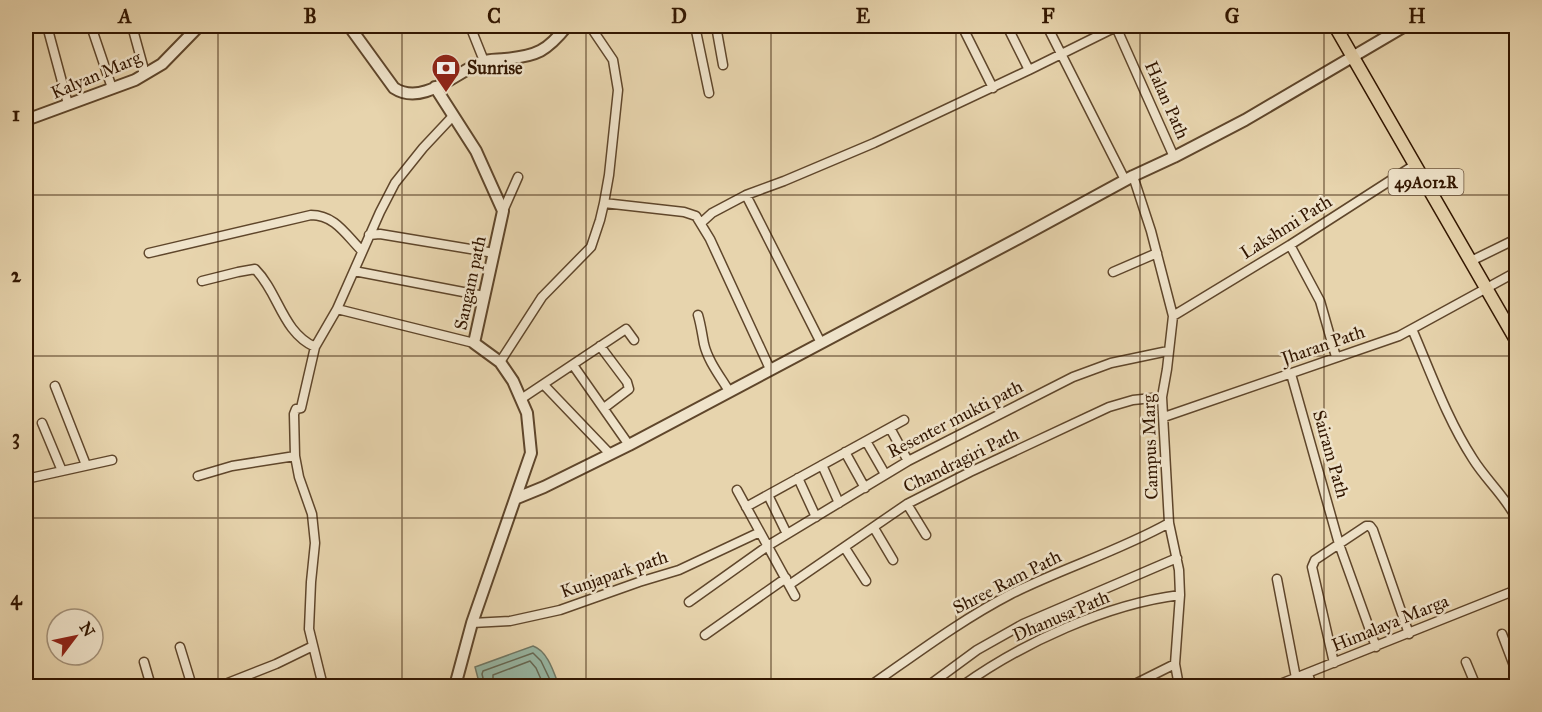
<svg xmlns="http://www.w3.org/2000/svg" width="1542" height="712" font-family="'IM FELL Great Primer',serif">
<style>
.water{fill:#97b8a6;stroke:#6f7764;stroke-width:1.5}
.lines{fill:none;stroke-linecap:round;stroke-linejoin:round}
.shore{stroke:#646753;stroke-width:1.5}
.minor-casing{stroke:#5f462b;stroke-width:11}
.tertiary-casing{stroke:#5f462b;stroke-width:14}
.primary-casing{stroke:#321600;stroke-width:15}
.minor{stroke:#efe3ca;stroke-width:8}
.tertiary{stroke:#efe3ca;stroke-width:10}
.primary{stroke:#e7d4ad;stroke-width:12}
.grid{fill:none;stroke:#321600;stroke-width:1.5;stroke-opacity:0.55}
.labels{text-anchor:middle;stroke-width:5;stroke-linejoin:round;paint-order:stroke}
.shield{fill:#efe3ca;stroke:#6b543d;stroke-width:1.5}
.shield-label{font-size:16px;font-weight:bold;fill:#321600}
.poi-label{font-size:18px;font-weight:bold;fill:#321600;stroke:#efe3ca;text-anchor:start}
.street-label{font-size:18px;fill:#321600;stroke:#efe3ca}
.neatline{fill:none;stroke:#321600;stroke-width:2}
.grid-label{font-size:20px;text-anchor:middle;font-weight:bold;fill:#321600}
</style>
<rect width="100%" height="100%" fill="#e7d4ad"/>
<filter id="stains"><feTurbulence type="fractalNoise" baseFrequency=".00333" numOctaves="4"/><feColorMatrix values="0 0 0 0 .2 0 0 0 0 .09 0 0 0 0 .02 0 0 0 .5 -.17"/></filter>
<radialGradient id="worn" r=".72"><stop offset=".6" stop-color="#630" stop-opacity="0"/><stop offset="1" stop-color="#630" stop-opacity=".3"/></radialGradient>
<path class="water" d="M533 646C548 651 554 673 559 686H480L475 667Z"/>
<g class="lines">
<path class="shore" d="M485 686 482 674 483 671 533 653 541 661 553 686
M493 686V675L530 661 536 668 544 686"/>
<g class="minor-casing">
<path id="minor" d="M47 26 68 104
M91 26 112 88
M132 26 143 66V75
M470 26 484 61
M590 26 613 60 618 90 609 175 604 203
M695 26 709 93
M716 26 723 65
M962 26 993 88
M1007 26 1029 70 1116 27
M1047 26 1125 180
M1120 26 1116 27 1174 157
M1133 176 1151 231 1173 316 1167 369 1162 397 1169 523 1179 570 1180 595 1175 664 1179 686
M746 195 821 343
M503 211 518 177
M701 223 712 213 746 195 784 181 874 143 1029 70
M369 235 380 234 494 253
M1290 245 1320 301 1336 357
M149 253 311 215C335 215 346 235 362 251
M1471 261 1516 239
M354 271 484 296
M1113 272 1157 253
M202 281 238 272 255 269C279 293 282 332 315 347
M337 309 474 343
M698 315C701 325 702 334 704 344 708 361 720 376 729 391
M1173 316 1290 245 1416 164
M1412 329C1431 373 1447 419 1473 459 1486 480 1505 496 1516 518
M600 346 627 382 629 389 604 408
M500 362 542 297 591 247 600 220 604 203 684 212 696 216 710 239 770 369
M573 365 629 445
M1291 374 1339 544 1376 647
M544 385 610 454
M55 386 86 465
M521 399 626 329 634 340
M1164 417 1399 336 1516 272
M42 423 62 471
M890 428 908 461
M866 441 885 474
M845 452 865 488
M822 465 839 503
M198 476 232 466 295 456
M798 478 816 517
M26 479 112 460
M737 490 795 596
M768 495 787 534
M907 504 926 535
M746 507 904 420
M874 528 893 560
M845 548 866 581
M1277 579 1296 678
M789 585 907 504 970 472 1109 407 1133 400 1162 397
M689 602 769 545 908 461 1073 377 1111 363 1168 351
M472 623 510 621 560 610 639 582 679 570 760 532
M1502 634 1516 671
M705 635 786 578
M180 647 192 686
M144 662 151 686
M1466 662 1476 686
M1334 663 1312 567 1315 560 1366 526H1370L1373 530 1409 634
M1308 674 1312 686
M199 686 207 684 210 686
M220 686 276 664 313 646
M323 686 309 629 311 582 315 543 312 514 299 477 295 456 294 414 296 409 301 408 315 347 337 309 380 212 395 183 423 148 453 116
M870 686C916 654 961 620 1011 594 1063 568 1119 551 1169 523
M928 686 977 650 1023 624 1177 558
M962 686C1022 643 1107 604 1180 595
M1131 686 1175 664
M1275 686 1516 590
M1515 686H1516"/>
</g>
<g class="tertiary-casing">
<path id="tertiary" d="M349 26 394 88C423 107 456 72 482 62 489 59 498 60 505 59 537 56 547 51 567 26
M435 87 476 151 503 211 474 343 500 362 513 381 527 413 531 453 472 623 455 686
M26 120 135 80 162 64 199 26
M517 498 544 487 629 445 1019 238 1133 176 1174 157 1245 120 1405 26"/>
</g>
<g class="primary-casing">
<path id="primary" d="M1335 26 1516 340"/>
</g>
<use href="#minor" class="minor"/>
<use href="#tertiary" class="tertiary"/>
<use href="#primary" class="primary"/>
</g>
<path class="grid" d="M218 26V686M402 26V686M586 26V686M771 26V686M956 26V686M1140 26V686M1324 26V686M26 195H1516M26 356H1516M26 518H1516"/>
<defs>
<g id="bank-pin" transform="scale(1.5)"><path d="M0 17L-7.5 6A9.5 9.5 0 1 1 7.5 6Z" fill="#8f2418" stroke="#efe3ca"/><path d="M-6-4H6V4H-6ZM0-2.3a2.3 2.3 0 1 0 0 4.6a2.3 2.3 0 1 0 0-4.6Z" fill="#fff"/></g>
</defs>
<g fill-rule="evenodd">
<use href="#bank-pin" x="446" y="68"/>
</g>
<g class="labels">
<rect class="shield" x="1388.5" y="169" width="75" height="26" rx="4.5"/>
<g class="shield-label">
<text x="1426" y="188">49A012R</text>
</g>
<g class="poi-label">
<text x="467" y="74">Sunrise</text>
</g>
<g class="street-label">
<text transform="translate(96 75) rotate(-23)" y="6">Kalyan Marg</text>
<text transform="translate(1167 100) rotate(66)" y="6">Halan Path</text>
<text transform="translate(1286 227) rotate(-32)" y="6">Lakshmi Path</text>
<text transform="translate(470 283) rotate(-78)" y="6">Sangam path</text>
<text transform="translate(1323 345) rotate(-19)" y="6">Jharan Path</text>
<text transform="translate(955 419) rotate(-27)" y="6">Resenter mukti path</text>
<text transform="translate(1150 447) rotate(-92)" y="6">Campus Marg</text>
<text transform="translate(1331 454) rotate(74)" y="6">Sairam Path</text>
<text transform="translate(961 460) rotate(-26)" y="6">Chandragiri Path</text>
<text transform="translate(614 574) rotate(-19)" y="6">Kunjapark path</text>
<text transform="translate(1007 582) rotate(-27)" y="6">Shree Ram Path</text>
<text transform="translate(1061 616) rotate(-23)" y="6">Dhanusa Path</text>
<text transform="translate(1390 623) rotate(-22)" y="6">Himalaya Marga</text>
</g>
</g>
<rect width="1542" height="712" fill="none" stroke="#e7d4ad" stroke-width="66"/>
<g transform="translate(75 637) rotate(58)"><circle r="28" fill="#efe3ca" stroke="#a39179" stroke-width="1.5"/>
<path d="M0-4.5L10 22L0 15L-10 22Z" fill="#8f2418"/>
<text y="-9" font-size="16" font-weight="bold" text-anchor="middle" fill="#321600">N</text>
</g>
<rect x="33" y="33" width="1476" height="646" class="neatline"/>
<g class="grid-label">
<text x="125" y="23">A</text>
<text x="310" y="23">B</text>
<text x="494" y="23">C</text>
<text x="679" y="23">D</text>
<text x="863" y="23">E</text>
<text x="1048" y="23">F</text>
<text x="1232" y="23">G</text>
<text x="1417" y="23">H</text>
<text x="16" y="121">1</text>
<text x="16" y="282">2</text>
<text x="16" y="444">3</text>
<text x="16" y="605">4</text>
</g>
<rect width="100%" height="100%" filter="url(#stains)"/>
<rect width="100%" height="100%" fill="url(#worn)"/>
</svg>
